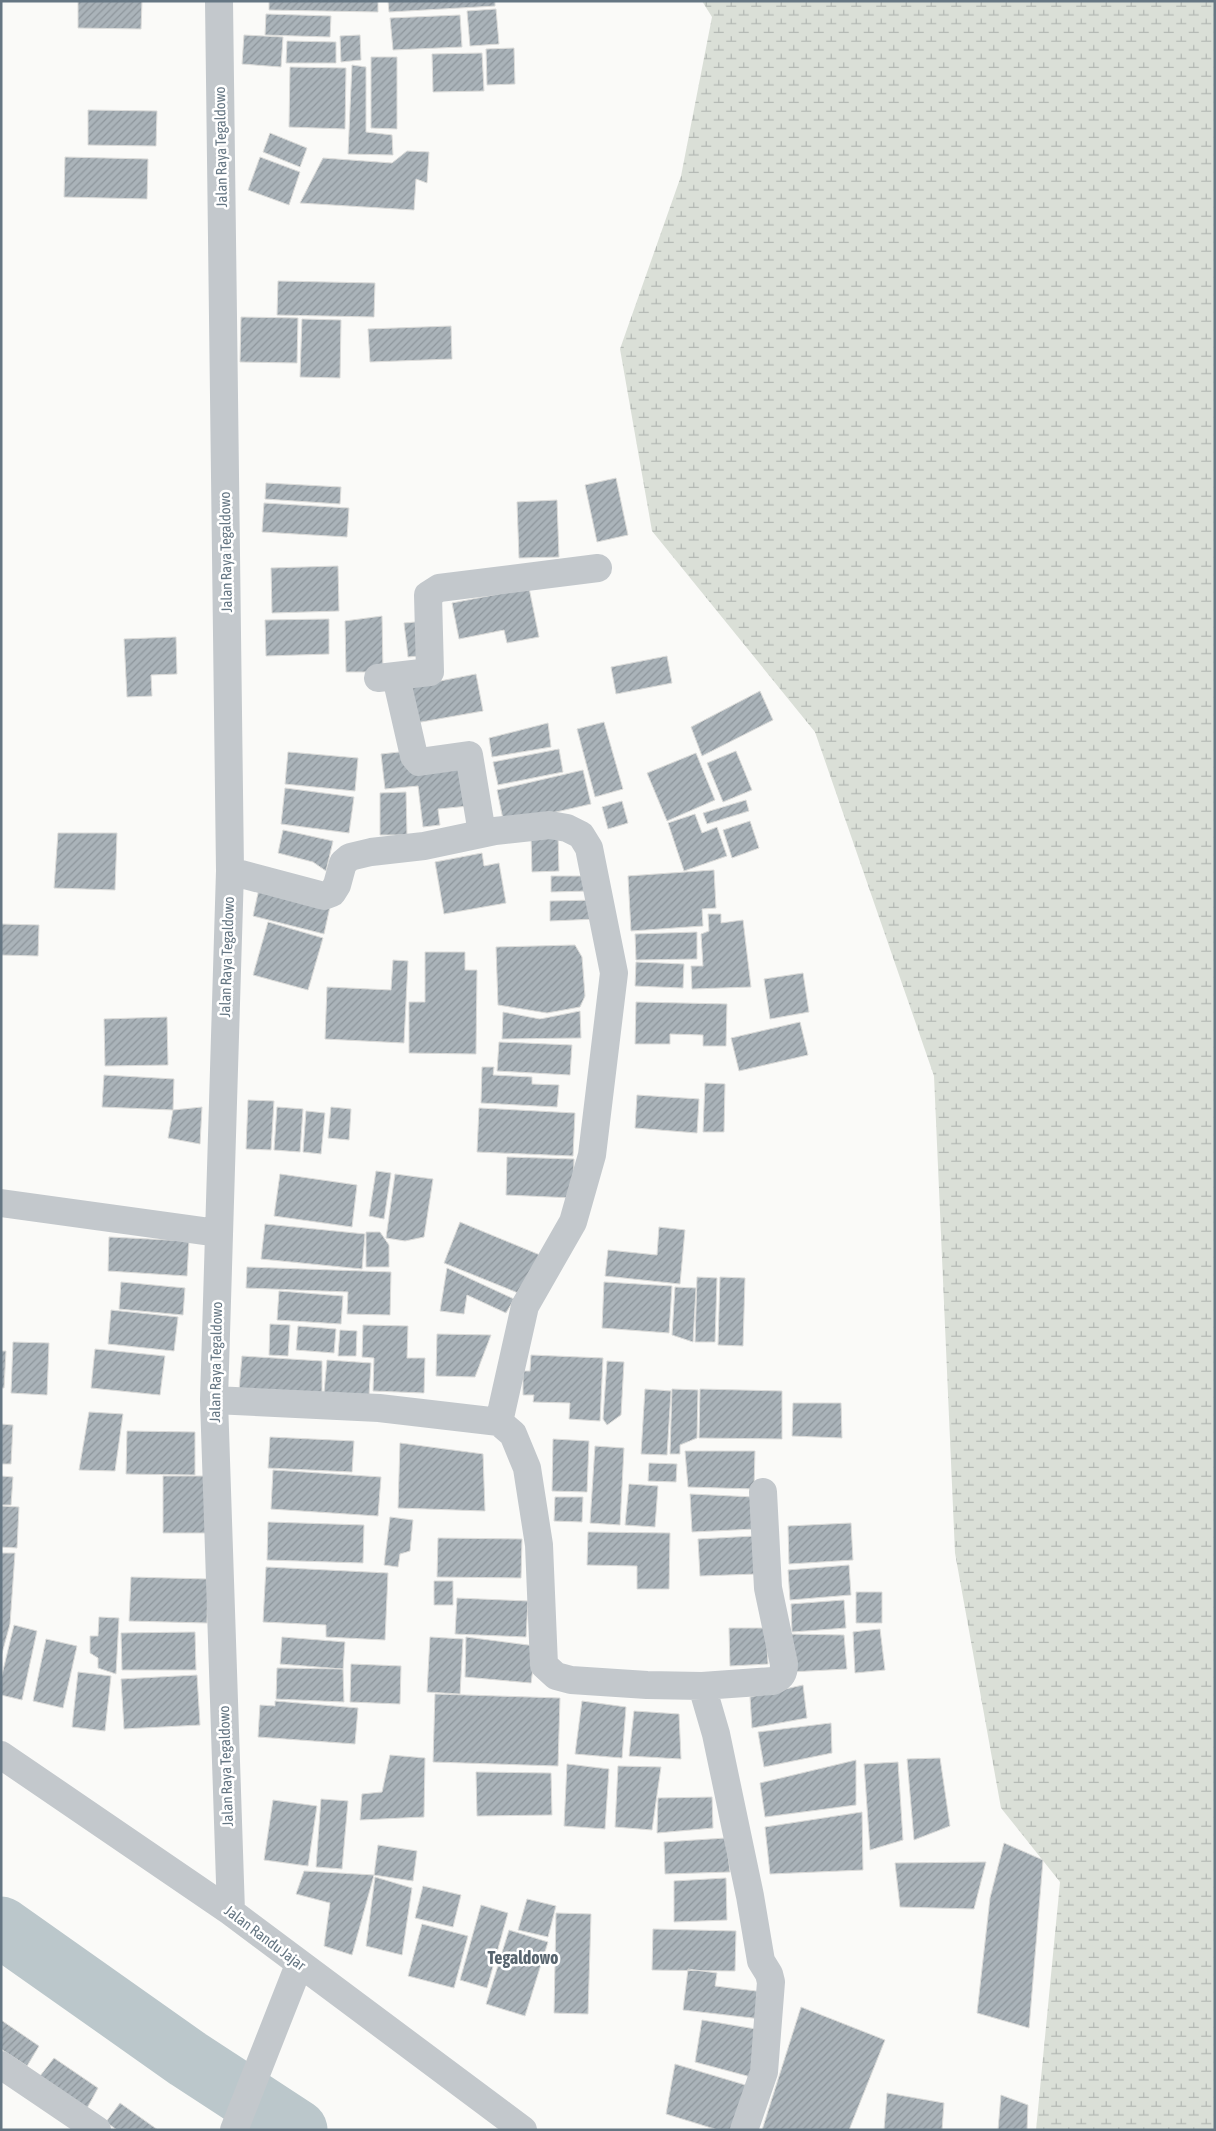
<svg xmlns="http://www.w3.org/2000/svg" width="1216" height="2131" font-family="'Asap Condensed',sans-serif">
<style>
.wetland{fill:url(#wetland-marsh)}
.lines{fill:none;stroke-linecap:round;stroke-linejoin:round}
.river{stroke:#bbc7cb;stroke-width:61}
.building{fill:url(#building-hatch);stroke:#dcdcda}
.street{stroke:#c3c8cc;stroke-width:28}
.labels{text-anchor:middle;stroke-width:5;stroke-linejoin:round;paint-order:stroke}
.street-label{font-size:15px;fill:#657683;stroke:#fff}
.quarter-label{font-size:18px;font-weight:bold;fill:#57646e;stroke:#fff}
</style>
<defs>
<pattern id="wetland-marsh" width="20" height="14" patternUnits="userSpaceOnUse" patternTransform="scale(1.25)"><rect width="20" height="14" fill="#dadfd7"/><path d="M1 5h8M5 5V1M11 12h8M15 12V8" fill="none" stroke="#b4b9b4"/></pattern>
<pattern id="building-hatch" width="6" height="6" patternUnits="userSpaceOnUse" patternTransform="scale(1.25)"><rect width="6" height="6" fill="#aab3b9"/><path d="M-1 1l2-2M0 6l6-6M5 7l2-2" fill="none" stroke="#8e969c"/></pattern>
</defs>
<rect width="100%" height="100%" fill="#fafaf8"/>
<path class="wetland" d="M702 1H1215V2130H1036L1060 1882 1001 1808 955 1553 934 1076 815 732 652 531 620 349 681 176 712 17Z"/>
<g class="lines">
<path class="river" d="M1 1927 188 2059 297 2130"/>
</g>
<path class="building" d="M78 1H142L141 29 78 28Z
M269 1H378V12L269 10Z
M388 1H495V6L389 12Z
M496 9 499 44 470 46 467 11Z
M266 14 331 16 330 37 265 35Z
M460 15 462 47 393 50 390 18Z
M244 35 283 37 281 67 242 64Z
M360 35 361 60 341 62 340 36Z
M287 41 336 42V63H286Z
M514 48 515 84 487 85 486 49Z
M482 53 484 91 433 92 432 54Z
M371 57H397V129L371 128Z
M352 65 366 67V132L392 135 393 155 348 154Z
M290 67 346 68 345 129 289 127Z
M88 110 157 111 156 146 88 145Z
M270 133 307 148 300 167 263 152Z
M407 151 429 152 427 183 416 179 414 210 300 203 323 158 392 163Z
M65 157 148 159 147 199 64 197Z
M260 157 300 172 289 205 248 190Z
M278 281 375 283 374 317 277 315Z
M241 317 298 318 297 363 240 362Z
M302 319 341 320 340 378 300 377Z
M451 326 452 359 370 362 368 329Z
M616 478 628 535 597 542 585 485Z
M266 483 341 487 340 504 265 499Z
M557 500 559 557 519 558 517 502Z
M264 503 349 508 347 537 262 532Z
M338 566 339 611 272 613 271 568Z
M529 588 539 637 507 643 504 630 459 639 452 603Z
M382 616 383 672H346L345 621Z
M329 619V654L266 656 265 620Z
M426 621 429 655 408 657 404 623Z
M176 637 177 674 151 675 152 696 127 697 124 639Z
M667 656 672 683 616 694 611 667Z
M476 674 483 711 410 724 404 688Z
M760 691 773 720 702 756 691 727Z
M604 722 623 789 595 797 577 729Z
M548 723 551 747 492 757 489 738Z
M472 744 479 805 438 809 440 825 423 827 418 786 385 789 381 754Z
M559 749 563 772 498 785 493 762Z
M736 751 752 790 723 802 707 763Z
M288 752 358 758 355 791 285 784Z
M696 753 715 800 667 821 647 773Z
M583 770 591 804 504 824 497 790Z
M285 788 354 797 349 833 281 824Z
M406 792 407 835H380V793Z
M746 800 749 811 707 824 703 813Z
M622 801 628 823 608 829 602 807Z
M695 814 702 833 717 827 727 856 684 871 668 823Z
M750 821 759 848 732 858 723 830Z
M283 830 333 841 326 871 313 862 278 853Z
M58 833H117L115 890 54 888Z
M558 835 559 871 532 872 531 837Z
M482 853 484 866 499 863 506 903 444 914 435 862Z
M714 870 716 908 702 909 703 926 631 931 628 876Z
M551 876H588V891L551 892Z
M260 884 331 902 324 934 253 916Z
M597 900V919L550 921V901Z
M708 914H721V923L743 920 751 987 692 989 691 966H703L701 934 709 931Z
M268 922 323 938 308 990 253 975Z
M1 924 39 925 38 956 1 955Z
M697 932V959L636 960 635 934Z
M575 945 582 957 585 996 580 1007 547 1013 498 1005 496 947Z
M425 952H465V970H477L476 1054 409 1053V1002H425Z
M393 960 408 961 404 1043 325 1039 327 987 391 990Z
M636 962 684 964 683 988 635 986Z
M803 973 809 1012 770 1019 764 979Z
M636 1002 727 1004 726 1046H703V1035L670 1034V1044H635Z
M580 1011 581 1038 502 1039 503 1012 540 1019Z
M167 1017 168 1065 105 1066 104 1019Z
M800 1022 808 1055 739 1071 731 1038Z
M499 1042 572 1045 570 1075 497 1071Z
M482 1067H494L493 1075 532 1077V1084L559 1085 557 1107 481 1103Z
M104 1075 174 1079 173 1110 102 1107Z
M705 1083 725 1084 724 1132H703Z
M637 1095 699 1099 697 1133 635 1128Z
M248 1100 274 1101 271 1150 246 1149Z
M202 1107 200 1144 168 1138 173 1110Z
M277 1107 303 1109 300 1152 274 1150Z
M331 1107 351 1109 349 1140 328 1138Z
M479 1108 575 1113 573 1156 477 1152Z
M306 1111 325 1113 321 1154 303 1152Z
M507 1157 574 1159 573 1198 506 1195Z
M376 1171 391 1173 384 1219 369 1216Z
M280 1174 357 1185 352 1227 274 1216Z
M395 1174 433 1179 424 1237 405 1241 386 1238Z
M460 1222 540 1255 523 1295 444 1263Z
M265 1224 365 1234 362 1269 261 1259Z
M659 1227 685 1230 680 1284 605 1276 608 1250 657 1255Z
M366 1232H380L389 1245V1267H366Z
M109 1237 189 1241 187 1276 108 1271Z
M247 1267 391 1272 390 1315 347 1314 348 1292 246 1288Z
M447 1268 514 1299 506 1313 467 1295 464 1314 440 1311Z
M697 1277 717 1278 715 1342H695Z
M720 1277 745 1278 743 1346 718 1345Z
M121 1282 185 1288 183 1315 119 1309Z
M604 1282 672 1286 669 1333 602 1328Z
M675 1287 696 1288 693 1342 672 1335Z
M279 1291 343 1296 341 1324 277 1320Z
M111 1310 178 1317 174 1351 108 1344Z
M270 1324 290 1325 288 1356 269 1355Z
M363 1325 408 1326 407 1358H425L424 1393 373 1391 374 1358 362 1357Z
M298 1326 336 1329 334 1353 296 1350Z
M340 1330 357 1331 356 1356H338Z
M437 1334 491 1335 475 1377 436 1376Z
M13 1342 49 1343 47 1395 11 1393Z
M95 1349 165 1356 160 1395 91 1388Z
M1 1351H6L4 1388H1Z
M531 1355 603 1358 600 1421 569 1419 570 1403 533 1402 534 1395H523V1371H530Z
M242 1356 322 1361V1396L239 1390Z
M327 1360 371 1363 369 1395 324 1393Z
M607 1361 624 1362 621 1415 607 1425 603 1419Z
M645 1389 671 1391 667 1455 641 1454Z
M672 1389 698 1390 697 1438 680 1445V1454H670Z
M700 1389 782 1391V1439L699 1438Z
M793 1403H841L842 1438 792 1436Z
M89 1412 123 1414 115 1471 79 1470Z
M1 1424 13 1425 11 1464H1Z
M127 1431 195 1432V1475L126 1474Z
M270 1437 354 1441 352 1472 268 1468Z
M553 1439 589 1441 587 1492 552 1491Z
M400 1443 483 1454 485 1511 398 1508Z
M595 1446 624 1448 620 1525 590 1523Z
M685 1451H755L754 1489 688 1487Z
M649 1463 677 1464 676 1482 648 1481Z
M273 1470 381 1477 378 1516 271 1509Z
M1 1476 13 1477 11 1505H1Z
M163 1476H210L209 1533H163Z
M629 1484 658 1486 655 1527 625 1525Z
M690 1494 754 1497 755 1529 692 1532Z
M555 1497H583L582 1522 554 1521Z
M1 1506 19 1507 17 1548 1 1547Z
M390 1517 413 1520 410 1551 400 1554 398 1567 384 1565Z
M268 1522 364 1525 363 1563 267 1560Z
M851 1523 853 1560 789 1564 788 1526Z
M588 1532 670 1533 669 1589H637V1566L587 1565Z
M755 1536 756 1574 700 1576 698 1539Z
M438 1538 522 1539 521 1578 437 1577Z
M1 1553H15L10 1624 1 1657Z
M849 1565 851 1595 790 1600 788 1570Z
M266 1567 388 1573 385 1640 326 1637V1625L263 1622Z
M131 1577 208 1579 207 1623 129 1621Z
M434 1581H453V1605H434Z
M856 1592H882V1623H856Z
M457 1598 528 1601 526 1637 455 1634Z
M844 1600 846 1628 792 1632 791 1604Z
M99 1617 119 1618 116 1674 98 1668V1658L90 1653V1636H98Z
M14 1625 37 1631 22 1700 1 1695V1679Z
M729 1628H766L768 1664 730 1666Z
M880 1629 885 1670 855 1673 853 1632Z
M195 1632 196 1670H122L121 1633Z
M788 1634 844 1635 847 1669 790 1672Z
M282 1637 345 1642 343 1669 280 1664Z
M430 1637 463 1639 460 1694 427 1692Z
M466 1637 536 1646 531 1683 465 1677Z
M46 1639 77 1646 63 1708 33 1701Z
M351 1664 401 1666 400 1704 350 1702Z
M277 1668 343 1669 344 1702 276 1699Z
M78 1672 111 1676 105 1731 72 1727Z
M197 1675 200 1725 124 1729 121 1679Z
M803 1685 807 1718 752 1728 750 1697Z
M435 1694 560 1698 558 1766 433 1762Z
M275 1701 358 1708 355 1744 258 1737 260 1705 275 1706Z
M582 1701 626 1707 622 1758 575 1754Z
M634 1711 679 1714 681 1759 629 1756Z
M831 1723 832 1753 764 1767 758 1732Z
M390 1755 425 1758 424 1817 360 1820 362 1794 382 1792Z
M940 1758 950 1826 914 1840 907 1759Z
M856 1760V1805L765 1817 760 1783Z
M898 1762 903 1840 870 1850 864 1764Z
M567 1764 609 1769 605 1829 564 1826Z
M618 1766 661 1767 652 1830 615 1827Z
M476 1772 551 1773 552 1815 477 1816Z
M712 1797 713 1828 657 1833 658 1798Z
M321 1799 348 1801 342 1869 316 1867Z
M273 1800 317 1806 308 1866 264 1860Z
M862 1812 863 1870 770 1874 765 1827Z
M726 1838 730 1872 665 1874 664 1842Z
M1004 1843 1043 1860 1029 2028 977 2013 990 1898Z
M378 1845 417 1851 413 1881 374 1875Z
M986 1862 974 1909 900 1907 895 1863Z
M304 1871 374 1875 352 1955 324 1946 330 1903 296 1894Z
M375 1877 412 1888 402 1955 366 1946Z
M726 1878 727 1920 674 1922V1881Z
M423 1886 461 1895 453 1927 415 1918Z
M527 1899 556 1906 548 1937 518 1930Z
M481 1905 508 1913 487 1988 460 1980Z
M556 1913 591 1914 588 2014 554 2013Z
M422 1924 468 1936 454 1988 408 1976Z
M653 1929 736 1931 735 1971 652 1970Z
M509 1930 548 1942 525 2016 486 2004Z
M688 1969 717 1973 715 1986 764 1992 761 2019 683 2010Z
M801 2007 885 2040 849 2130H762Z
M1 2020 39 2046 27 2066 1 2049Z
M702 2020 762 2030 751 2077 695 2062Z
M54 2058 98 2088 86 2110 40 2076Z
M675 2064 752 2087 742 2130H718L666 2114Z
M887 2093 944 2103 942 2130H884Z
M1001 2095 1028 2105 1027 2130H998Z
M120 2103 158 2130H117L106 2122Z"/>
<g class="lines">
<path class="street" d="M219 1 230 871 214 1400 231 1912
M396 677 414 756 419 762 469 755 482 833
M378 678 430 672 428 595 439 588 598 568
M230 871 324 896 332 893 337 885 343 863 350 857 371 852 424 846 495 831 550 825 567 828 581 835 589 848 614 973 592 1155 573 1222 525 1306 499 1422
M1 1203 218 1233
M214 1400 379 1408 499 1422 513 1434 527 1468 539 1545 544 1665 556 1676 571 1680 647 1685 702 1686 716 1734 750 1896 761 1961 769 1974 771 1982 764 2072 744 2130
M702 1686 773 1681C782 1677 784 1673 784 1664L768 1588 763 1492
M1 1755 231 1912 523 2130
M1 2065 97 2130
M234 2130 299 1965"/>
</g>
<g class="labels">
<g class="street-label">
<text transform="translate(221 147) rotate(-91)" y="5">Jalan Raya Tegaldowo</text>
<text transform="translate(226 552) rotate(-91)" y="5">Jalan Raya Tegaldowo</text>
<text transform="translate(227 957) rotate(-88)" y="5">Jalan Raya Tegaldowo</text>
<text transform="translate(216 1362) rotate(-89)" y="5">Jalan Raya Tegaldowo</text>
<text transform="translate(226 1766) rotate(-92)" y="5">Jalan Raya Tegaldowo</text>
<text transform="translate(265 1938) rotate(37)" y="5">Jalan Randu Jajar</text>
</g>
<g class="quarter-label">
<text x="523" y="1964">Tegaldowo</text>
</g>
</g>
<rect width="1216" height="2131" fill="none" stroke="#657683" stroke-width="5"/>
</svg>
